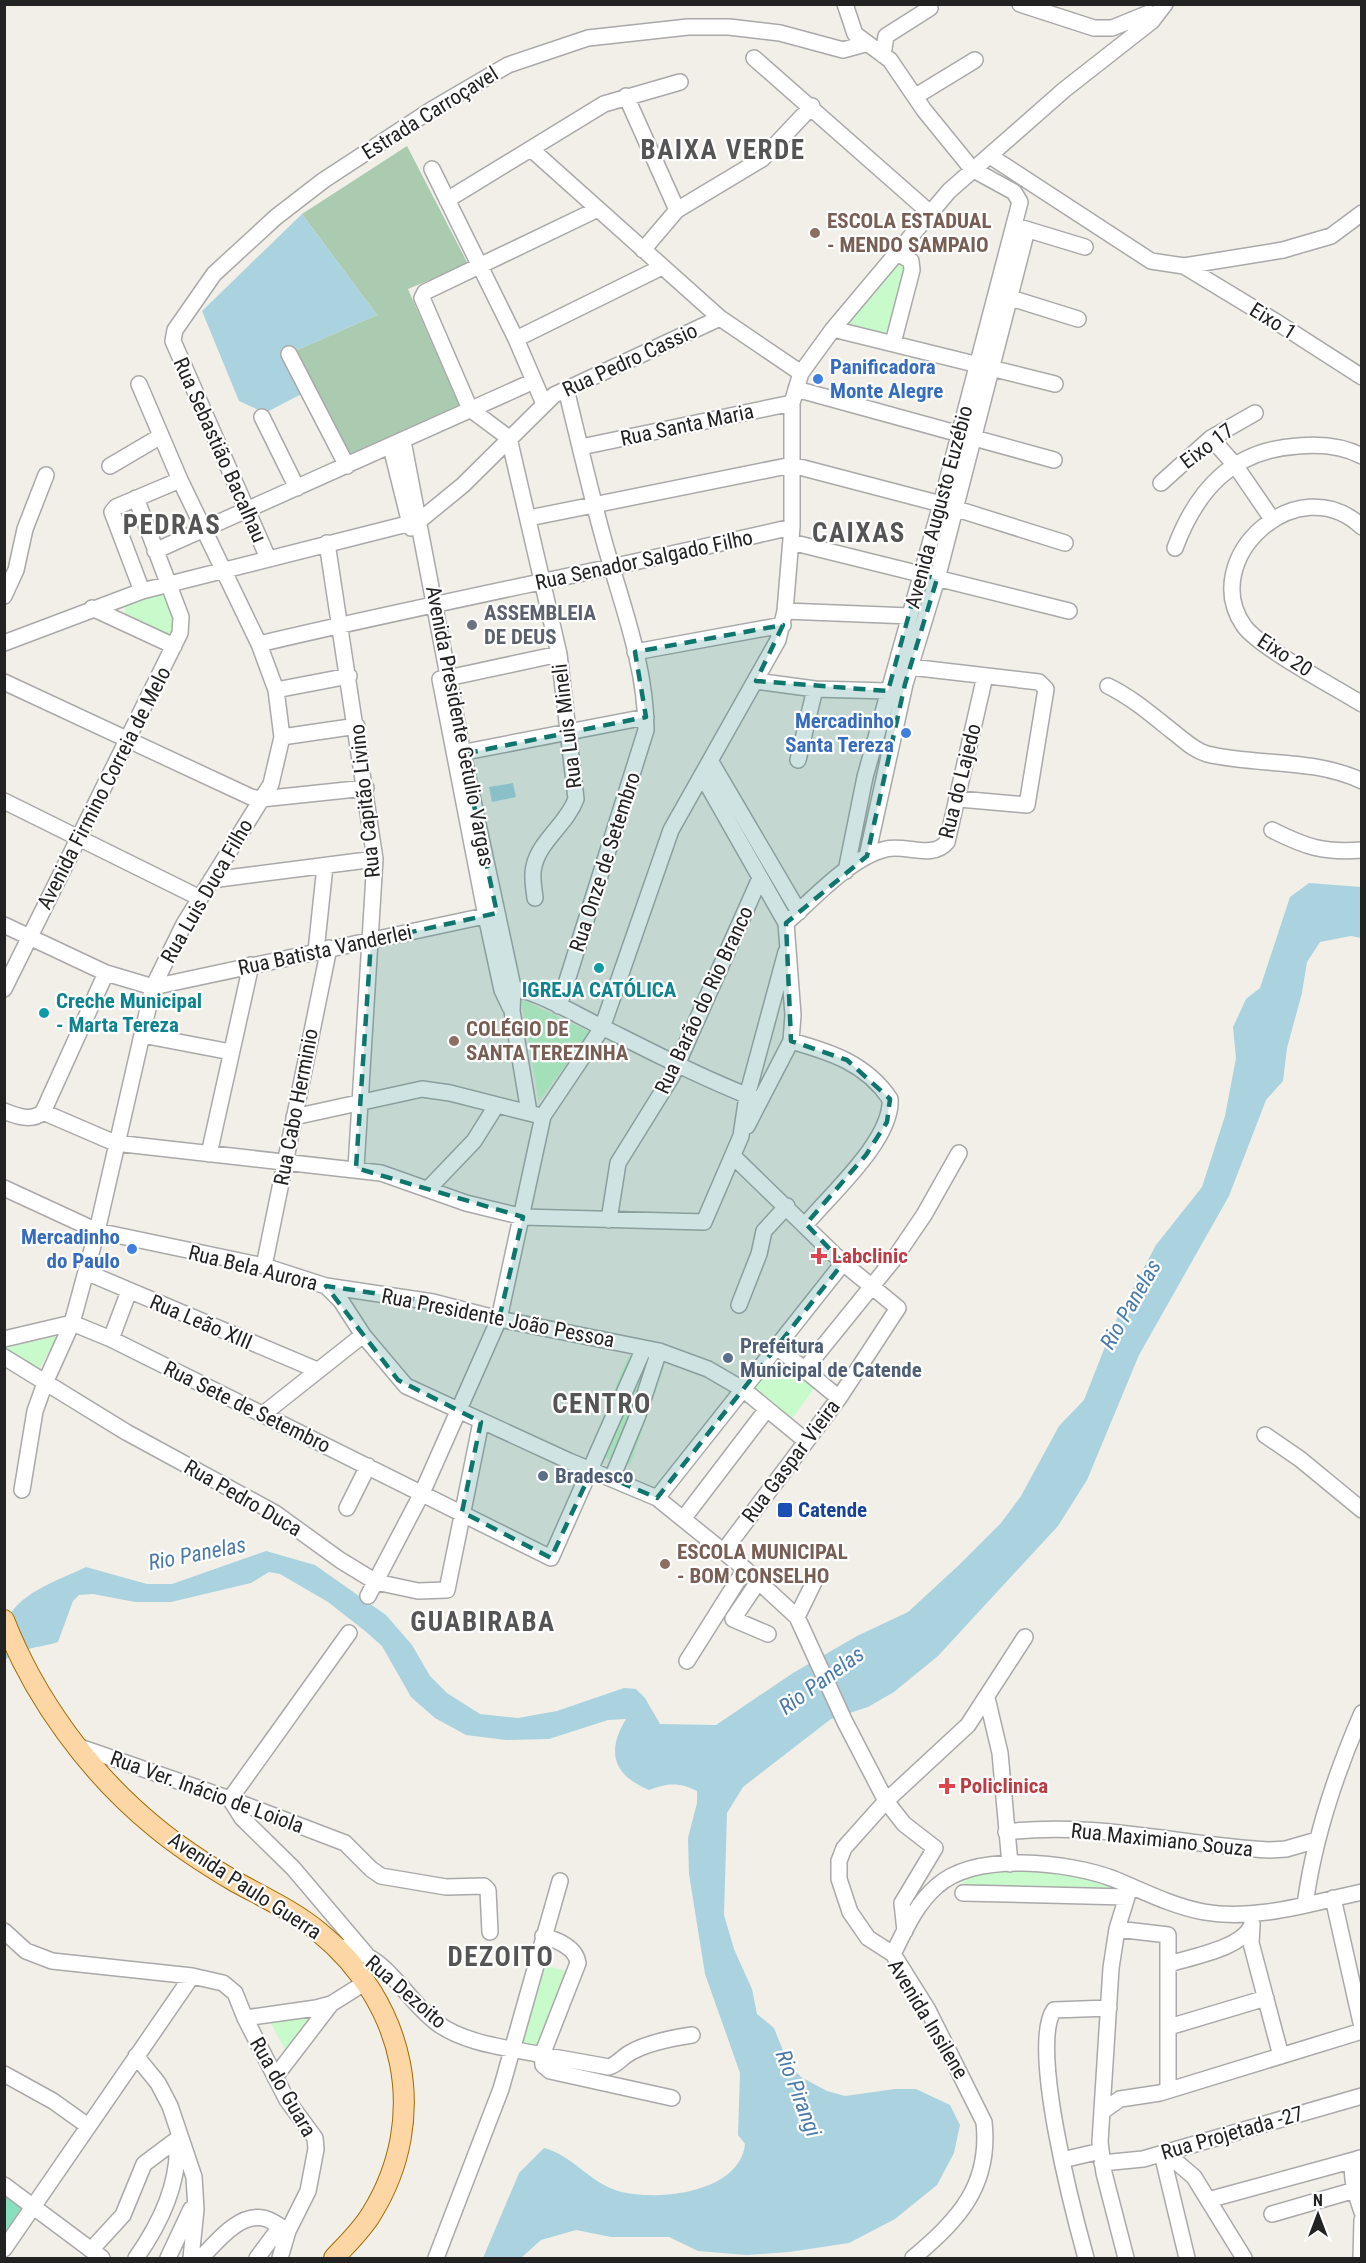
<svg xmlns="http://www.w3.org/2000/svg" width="1366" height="2263" font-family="'Roboto Condensed',sans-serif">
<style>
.cemetery{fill:#aacbaf}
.park{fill:#c8facc}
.pitch{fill:#88e0be}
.water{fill:#aad3df}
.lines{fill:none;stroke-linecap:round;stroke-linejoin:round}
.minor-casing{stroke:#a9a9a9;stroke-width:18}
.major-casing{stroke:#a06b00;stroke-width:22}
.minor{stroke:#fff;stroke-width:15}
.major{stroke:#fcd6a4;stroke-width:20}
.marked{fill:#0f766e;fill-opacity:0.2;stroke:#0f766e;stroke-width:4.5;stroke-dasharray:12 8;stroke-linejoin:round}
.education-dot{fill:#8d6e63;stroke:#fff;stroke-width:2}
.shop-dot{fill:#3f7fe0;stroke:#fff;stroke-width:2}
.worship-dot{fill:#6b7280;stroke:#fff;stroke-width:2}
.culture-dot{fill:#0f9aa8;stroke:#fff;stroke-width:2}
.health-dot{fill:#e0444e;stroke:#fff;stroke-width:2}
.service-dot{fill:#5c6f8a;stroke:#fff;stroke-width:2}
.transit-dot{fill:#1a4fb4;stroke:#fff;stroke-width:2}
.labels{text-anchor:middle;stroke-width:4.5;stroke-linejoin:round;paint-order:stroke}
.street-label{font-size:21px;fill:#222;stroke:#fff}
.education-label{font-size:21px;font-weight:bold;fill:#785e54;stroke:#fff;text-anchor:start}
.shop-label{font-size:21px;font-weight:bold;fill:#366cbe;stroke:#fff;text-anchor:end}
.worship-label{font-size:21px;font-weight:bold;fill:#5b616d;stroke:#fff;text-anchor:start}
.culture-label{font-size:21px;font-weight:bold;fill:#0d838f;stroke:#fff}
.health-label{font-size:21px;font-weight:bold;fill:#be3a42;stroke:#fff;text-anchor:start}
.service-label{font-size:21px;font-weight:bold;fill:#4e5e75;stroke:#fff;text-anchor:start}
.transit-label{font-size:21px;font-weight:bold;fill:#164399;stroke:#fff;text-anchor:start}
.water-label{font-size:22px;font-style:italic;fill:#4a7aab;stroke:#fff}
.district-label{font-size:27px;font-weight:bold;letter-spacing:1.5px;fill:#555;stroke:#fff}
</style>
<rect width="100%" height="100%" fill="#f2efe9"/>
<path class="cemetery" d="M407 146 468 264 408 289 460 407 348 458 297 350 377 315 302 214Z"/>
<path class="park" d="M895 262 907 268 890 337 844 326Z
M167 586 174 608 175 639 125 619V599Z
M521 999 590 1032 539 1101Z
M58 1336 38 1371 5 1350 4 1348Z
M777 1352 815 1387 789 1423 748 1389Z
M628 1357 664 1367 630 1465 588 1453Z
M1003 1870 1076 1875 1117 1889 1110 1892 1042 1887 964 1889 962 1879 974 1873Z
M543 1965 570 1972 541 2052 520 2046Z
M313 2015 287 2053 269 2020Z"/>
<path class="pitch" d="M5 2192 29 2208 5 2242Z"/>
<path class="water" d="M302 214 377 315 297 350 313 388 265 413 239 401 202 311Z
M513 783 516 797 492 802 489 787Z
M1309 883 1361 887V938L1351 936 1320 942 1307 962 1302 993 1287 1048 1283 1081 1266 1100 1229 1196 1139 1355 1087 1480 1058 1526 938 1656 894 1692 868 1707 831 1719 743 1787 727 1813 724 1915 734 1949 752 1989 757 2014 774 2028 788 2063 801 2077 827 2091 845 2096 895 2089H916L950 2105 960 2125 954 2153 937 2185 895 2219 849 2243 789 2252 747 2255 698 2251 669 2237H611L576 2230 541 2240 521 2258H483L519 2173 544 2148C572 2155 589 2182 618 2191 657 2202 740 2193 745 2144L738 2135 740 2073 705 1974 689 1874 688 1838 697 1803V1791C679 1782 668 1783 649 1790 613 1775 606 1752 626 1719L608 1720 549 1739 506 1740 466 1735 435 1718 411 1697 382 1646 365 1631 328 1602 280 1574 269 1572 251 1583 171 1602H135L93 1594 79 1595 73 1601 58 1642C37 1649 23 1646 5 1660 5 1650 2 1636 5 1627 12 1594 60 1580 86 1567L147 1584H172L266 1551 315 1565 386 1615 412 1645 430 1676 447 1693 480 1714 518 1718 557 1711 624 1688 636 1689 645 1698 660 1724 716 1725 793 1673 857 1636 908 1612 959 1565 1001 1523 1021 1496 1059 1426 1084 1400 1114 1324 1156 1245 1202 1187 1225 1116 1236 1058 1233 1027 1246 999 1260 988 1290 897Z"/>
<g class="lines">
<g class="minor-casing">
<path id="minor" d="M845 4 855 34 890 60 924 110 972 169 1014 192 1020 202 941 504 865 777 846 871
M1020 4 1094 28H1112L1149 13
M883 55 886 36 930 8
M754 58 929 212
M626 96 677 210
M916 96 975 60
M531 149 720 318 801 373
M990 156 1151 261 1184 266 1283 250 1331 236 1362 213
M432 169 516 339 544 404
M447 200 604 104 680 82
M1019 227 1085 247
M643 250 677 210 762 159 812 106
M1184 266 1278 323 1362 377
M1001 295 1078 319
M833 329 1055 384
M516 339 662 267
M893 343 912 270 911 261 897 253
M289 354 347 466
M796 389 1054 460
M262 417 297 488
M1211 438 1235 465 1272 519
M403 441 463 754 513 987 512 1011 529 1112
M391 447 411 528
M581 447 792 403
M110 466 161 436
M1161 483 1211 438 1255 413
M529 518 792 465 941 504 1065 543
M1362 527C1298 466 1197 559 1244 626 1260 648 1335 687 1362 704
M791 542 1069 611
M327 543 375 859 356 1168
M1175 548C1197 489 1233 450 1298 446 1319 444 1343 446 1362 456
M155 551 534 381
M268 558 173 341 175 330 214 274 276 217 324 180 431 110 508 65 588 38 688 27H729L780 33 843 50 865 44
M142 591 112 512 116 507 180 480
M4 596 16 570 25 529 46 475
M92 608 174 646
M785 611 910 616
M4 643 142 591 419 521 463 485 554 395 720 318
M259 644C436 602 615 568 792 527
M635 652 783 625
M910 667 1039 682 1046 689 1027 805 959 799
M440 679 486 916 502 990 510 1007
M443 679 559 654
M756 681 815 689 888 691
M4 682 251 797 261 799 366 788
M1108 686C1131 697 1152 715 1172 731 1183 739 1193 750 1207 754 1257 766 1314 758 1362 781
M276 690 349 676
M282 737 357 726
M455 754 646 717
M798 760 815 689
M711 762 799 912
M702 775 786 923 793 1015 791 1041 747 1126
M4 801 200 898
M1272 830C1306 847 1323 853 1362 850
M867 856 905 684 937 579 1027 230
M211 880 375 859
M535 898C534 888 531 876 534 866 540 840 567 824 576 799L559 654 509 438 470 409 422 298 425 292 596 210
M786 923C812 900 851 857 886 849 906 844 932 860 947 842L985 676
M4 925 106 973 153 987 494 914
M316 951 325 866
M4 989 180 633 181 617 136 498
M505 989C528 984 579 1017 602 1027 652 1052 704 1079 756 1099
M559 1006 646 730C646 668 623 607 606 548 591 495 579 442 566 389
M142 1035 231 1052
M791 1041C830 1052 866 1063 890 1099 893 1139 831 1194 806 1224
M4 1111C16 1116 32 1122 43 1112
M43 1112 115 1143 381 1173 466 1203 523 1217 704 1222 741 1136 747 1096 786 952
M43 1112 106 973
M294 1117 422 1089 450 1093 537 1115
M209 1154 251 965
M4 1188 97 1231 264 1266 326 1286 341 1301 363 1335 406 1386 569 1461 657 1498 745 1569 797 1617 845 1722 886 1801 904 1824 935 1848 902 1903 905 1931
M429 1188 474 1141 496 1106
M609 1220 618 1163 672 1076 760 878
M264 1266 329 948
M86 1272 317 1370
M326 1286 433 1302 499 1319 659 1351 708 1369 744 1390 806 1441
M739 1305 759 1254 764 1231 787 1206
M72 1323 111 1339 551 1558 644 1348
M4 1339 72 1323
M111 1339 129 1291
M777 1347 839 1398
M4 1357 126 1432 275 1513 340 1560 376 1582 418 1591 447 1590 481 1422
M805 1369 894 1259 924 1215 959 1153
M262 1415 363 1335
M1265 1435 1300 1459 1362 1510
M612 1478 638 1415 659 1351
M22 1490 35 1411 45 1383 72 1323 97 1231 153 987 184 924 271 784 282 737 276 690 259 644 180 480 139 384
M657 1498 843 1263
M347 1508 368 1466
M683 1519 767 1409
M723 1552 839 1398 898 1308 843 1263 734 1157
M758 1582 733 1619 768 1634
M368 1596 422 1493 499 1319 543 1116 602 1028 671 830 778 640 785 611 792 527V403L801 373 833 329 949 191 1064 90 1152 21 1165 4
M797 1617 814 1582
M687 1661 745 1569
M987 1698 1000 1753 1010 1864
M77 1746 230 1799 345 1843 371 1869 381 1876 446 1887 484 1886 488 1890 490 1932
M230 1799 242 1818 293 1868 366 1954
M230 1799 349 1633
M1006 1832C1094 1821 1182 1845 1269 1850L1286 1849 1317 1840
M963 1893 1127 1897
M1333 1898 1362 2027
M1305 1905C1314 1837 1335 1775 1362 1713
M1252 1925 1251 1943 1281 2056
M1117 1929 1168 1935V2089
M4 1931 26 1951 52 1961 192 1976 223 1983 235 1993 245 2018 287 2100 315 2138 316 2149 308 2191 288 2231 280 2258
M543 1936C557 1940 576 1947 578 1963L542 2055 609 2067C618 2064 620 2059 628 2054 645 2043 672 2038 692 2035
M334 1946C388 1951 400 1995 437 2023 465 2044 509 2048 542 2055L543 2065 550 2071 672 2098
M893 1954C905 1930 916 1904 937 1886 976 1851 1069 1862 1114 1879 1143 1891 1172 1906 1204 1912 1256 1921 1311 1903 1362 1892
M1169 1964C1191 1957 1244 1948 1252 1924
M245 2018 316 2008 331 2004 366 1982
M1169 2027 1266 1998
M136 2056 158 2083 170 2106 194 2177 196 2209 191 2258
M4 2074 53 2101 88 2126
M275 2077 331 2004
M1103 2111 1120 2099 1160 2093 1362 2031
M1166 2153 1194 2177 1244 2258
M1162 2154 1187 2258
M1360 2158 1354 2160C1349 2176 1357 2197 1362 2212
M1062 2160 1101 2151
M1102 2163 1143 2159 1362 2096
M4 2185 102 2258
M1208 2200 1354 2160
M1272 2214 1355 2190
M4 2249 192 1976
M91 2250 123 2215 144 2164 180 2137
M136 2258C160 2224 180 2182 177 2140
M168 2258 191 2209
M201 2258C215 2244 238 2213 263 2218 271 2219 280 2227 288 2231
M257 2258 280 2227
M436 2258 501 2089 560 1881
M913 2258C958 2220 991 2186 984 2122L928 2010 893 1954 868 1938 850 1912 839 1879V1861L844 1848 886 1801 968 1725 1025 1637
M1086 2258C1074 2215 1029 2045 1054 2010L1109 2008
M1126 2258 1104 2173 1100 2142 1111 1968 1117 1929 1130 1887
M1361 2258 1362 2220"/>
</g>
<g class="major-casing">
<path id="major" d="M4 1620C35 1699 89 1773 155 1827 179 1847 207 1865 234 1881 263 1897 294 1911 319 1932 405 2002 431 2117 372 2213 362 2230 347 2244 334 2258"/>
</g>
<use href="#minor" class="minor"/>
<use href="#major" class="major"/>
</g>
<path class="marked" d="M920 574 937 579 905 684 867 856 786 923 791 1041 847 1060 890 1099 887 1122 866 1155 806 1224 843 1263 657 1498 592 1470 551 1558 462 1512 481 1422 398 1380 326 1286 433 1302 499 1319 523 1217 356 1168 371 941 497 913 463 754 646 717 635 652 783 625 756 681 888 691Z"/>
<g class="education-dot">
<circle cx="815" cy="233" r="6"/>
<circle cx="454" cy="1041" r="6"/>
<circle cx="665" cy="1564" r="6"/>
</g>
<g class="shop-dot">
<circle cx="818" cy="379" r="6"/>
<circle cx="906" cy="733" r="6"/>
<circle cx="132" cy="1249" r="6"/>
</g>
<circle class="worship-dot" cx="472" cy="625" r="6"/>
<g class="culture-dot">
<circle cx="599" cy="968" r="6"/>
<circle cx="44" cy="1013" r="6"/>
</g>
<g class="health-dot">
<path d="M816 1247h6v6h6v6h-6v6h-6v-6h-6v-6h6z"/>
<path d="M944 1777h6v6h6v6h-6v6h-6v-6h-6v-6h6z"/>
</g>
<g class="service-dot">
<circle cx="728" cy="1358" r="6"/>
<circle cx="543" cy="1476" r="6"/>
</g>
<rect class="transit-dot" x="777" y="1502" width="16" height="16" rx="3"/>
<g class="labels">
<g class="street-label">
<text transform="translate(430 113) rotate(-32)" y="7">Estrada Carroçavel</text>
<text transform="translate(1273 321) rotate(32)" y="7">Eixo 1</text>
<text transform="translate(630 360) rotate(-25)" y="7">Rua Pedro Cassio</text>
<text transform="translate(687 425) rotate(-12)" y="7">Rua Santa Maria</text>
<text transform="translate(1207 446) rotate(-37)" y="7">Eixo 17</text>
<text transform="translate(220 450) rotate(66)" y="7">Rua Sebastião Bacalhau</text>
<text transform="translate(939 507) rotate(-75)" y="7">Avenida Augusto Euzébio</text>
<text transform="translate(644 560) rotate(-12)" y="7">Rua Senador Salgado Filho</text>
<text transform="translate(1285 655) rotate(33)" y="7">Eixo 20</text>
<text transform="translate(460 726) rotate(79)" y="7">Avenida Presidente Getulio Vargas</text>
<text transform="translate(567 726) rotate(-97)" y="7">Rua Luis Mineli</text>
<text transform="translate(960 781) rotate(-76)" y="7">Rua do Lajedo</text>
<text transform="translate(104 788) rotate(-63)" y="7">Avenida Firmino Correia de Melo</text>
<text transform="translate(365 801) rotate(-96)" y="7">Rua Capitão Livino</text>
<text transform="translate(605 862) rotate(-72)" y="7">Rua Onze de Setembro</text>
<text transform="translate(207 891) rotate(-60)" y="7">Rua Luis Duca Filho</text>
<text transform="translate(325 950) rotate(-12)" y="7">Rua Batista Vanderlei</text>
<text transform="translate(704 1000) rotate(-65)" y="7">Rua Barão do Rio Branco</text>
<text transform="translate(296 1107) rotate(-79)" y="7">Rua Cabo Herminio</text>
<text transform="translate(253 1268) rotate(14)" y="7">Rua Bela Aurora</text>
<text transform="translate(498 1318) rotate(11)" y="7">Rua Presidente João Pessoa</text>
<text transform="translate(201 1322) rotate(23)" y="7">Rua Leão XIII</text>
<text transform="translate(247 1407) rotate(26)" y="7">Rua Sete de Setembro</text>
<text transform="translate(791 1461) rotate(-53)" y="7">Rua Gaspar Vieira</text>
<text transform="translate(243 1498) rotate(30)" y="7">Rua Pedro Duca</text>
<text transform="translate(207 1792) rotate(20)" y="7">Rua Ver. Inácio de Loiola</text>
<text transform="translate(1162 1840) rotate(6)" y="7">Rua Maximiano Souza</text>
<text transform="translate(245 1886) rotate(33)" y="7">Avenida Paulo Guerra</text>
<text transform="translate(406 1992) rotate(41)" y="7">Rua Dezoito</text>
<text transform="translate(928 2019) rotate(59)" y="7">Avenida Insilene</text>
<text transform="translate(283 2087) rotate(60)" y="7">Rua do Guara</text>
<text transform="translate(1232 2133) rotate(-16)" y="7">Rua Projetada -27</text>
</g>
<g class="education-label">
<text x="827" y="228">ESCOLA ESTADUAL<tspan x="827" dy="24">- MENDO SAMPAIO</tspan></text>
<text x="466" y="1036">COLÉGIO DE<tspan x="466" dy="24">SANTA TEREZINHA</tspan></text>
<text x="677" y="1559">ESCOLA MUNICIPAL<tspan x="677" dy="24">- BOM CONSELHO</tspan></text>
</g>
<g class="shop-label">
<text x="830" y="374" text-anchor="start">Panificadora<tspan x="830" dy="24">Monte Alegre</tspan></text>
<text x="894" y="728">Mercadinho<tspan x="894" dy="24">Santa Tereza</tspan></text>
<text x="120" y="1244">Mercadinho<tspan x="120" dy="24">do Paulo</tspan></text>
</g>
<g class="worship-label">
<text x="484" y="620">ASSEMBLEIA<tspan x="484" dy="24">DE DEUS</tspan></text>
</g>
<g class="culture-label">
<text x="599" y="997">IGREJA CATÓLICA</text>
<text x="56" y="1008" text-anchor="start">Creche Municipal<tspan x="56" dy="24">- Marta Tereza</tspan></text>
</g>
<g class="health-label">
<text x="832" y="1263">Labclinic</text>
<text x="960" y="1793">Policlinica</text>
</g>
<g class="service-label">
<text x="740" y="1353">Prefeitura<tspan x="740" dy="24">Municipal de Catende</tspan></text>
<text x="555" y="1483">Bradesco</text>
</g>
<g class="transit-label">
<text x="798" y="1517">Catende</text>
</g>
<g class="water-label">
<text transform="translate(1130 1304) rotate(-60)" y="8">Rio Panelas</text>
<text transform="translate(197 1553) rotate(-11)" y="8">Rio Panelas</text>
<text transform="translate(821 1680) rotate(-36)" y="8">Rio Panelas</text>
<text transform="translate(799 2093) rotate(69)" y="8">Rio Pirangi</text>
</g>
<g class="district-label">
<text x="723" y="159">BAIXA VERDE</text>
<text x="172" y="534">PEDRAS</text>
<text x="859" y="542">CAIXAS</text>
<text x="602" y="1413">CENTRO</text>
<text x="483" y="1631">GUABIRABA</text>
<text x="501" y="1966">DEZOITO</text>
</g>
</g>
<rect width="1366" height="2263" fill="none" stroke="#222222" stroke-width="12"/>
<g transform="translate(1318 2215)" stroke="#ffffff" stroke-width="4.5" paint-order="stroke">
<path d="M0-4.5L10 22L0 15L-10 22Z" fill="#222222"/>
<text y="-9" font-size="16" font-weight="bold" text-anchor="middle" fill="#222222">N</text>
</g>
</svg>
